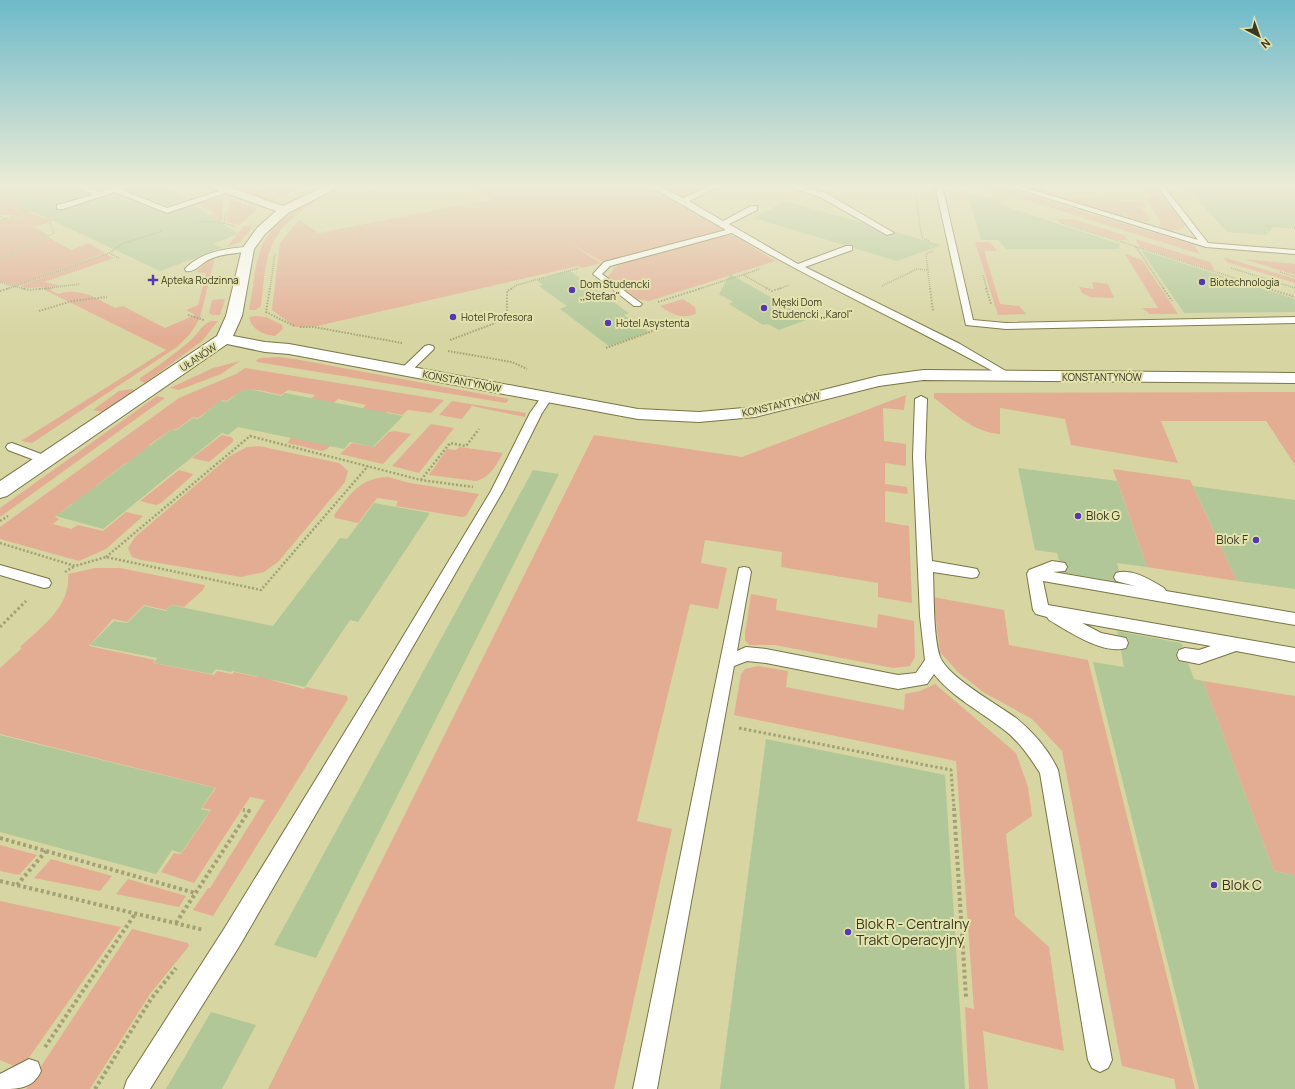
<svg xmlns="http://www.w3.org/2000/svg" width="1295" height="1089" font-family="Manrope,sans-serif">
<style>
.green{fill:#e3ad94}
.building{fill:#b2c797}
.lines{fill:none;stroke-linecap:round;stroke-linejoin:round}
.service-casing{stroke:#777645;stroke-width:2}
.minor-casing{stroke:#777645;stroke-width:2}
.path-far4{stroke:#a2a077;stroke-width:1.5;stroke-dasharray:1 1;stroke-linecap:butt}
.path-far3{stroke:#a2a077;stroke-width:2;stroke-dasharray:1.5 1.5;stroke-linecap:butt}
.path-far2{stroke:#a2a077;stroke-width:2.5;stroke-dasharray:2 2;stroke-linecap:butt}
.path-far1{stroke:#a2a077;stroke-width:3;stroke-dasharray:2.5 2.5;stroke-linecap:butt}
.path{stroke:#a2a077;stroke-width:4;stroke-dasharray:3 3;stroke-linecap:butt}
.service{fill:#fff;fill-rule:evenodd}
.minor{fill:#fff;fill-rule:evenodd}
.poi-dot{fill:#543ab1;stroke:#e4e3ae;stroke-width:1.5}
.labels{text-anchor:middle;stroke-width:4;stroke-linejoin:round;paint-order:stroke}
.far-poi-label{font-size:10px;fill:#383823;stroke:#e4e3ae;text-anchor:start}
.far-street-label{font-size:10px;fill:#383823;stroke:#e4e3ae}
.poi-label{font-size:12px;fill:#383823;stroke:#e4e3ae;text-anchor:start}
.near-poi-label{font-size:14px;fill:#383823;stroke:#e4e3ae;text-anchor:start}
</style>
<rect width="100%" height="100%" fill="#d7d5a2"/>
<path class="green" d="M227 185H247L259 189 271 185H308L271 201Z
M468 185H707L683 200 734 230 607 264 569 243 601 263 582 268 578 266 317 326 295 327 272 310 280 243 299 220 319 233 492 199Z
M977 185H997L1194 245 1200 254Z
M1025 185H1043L1047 192H1055L1058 196 1142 202 1146 206 1142 208 1151 220 1145 222 1136 221 1026 188Z
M1140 185H1153L1185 225 1183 228C1175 232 1165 231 1159 225L1161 222 1145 198H1150Z
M71 186 88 194 18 215H0V198L5 200Z
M224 197 222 221 219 222 202 219 215 213 196 204Z
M93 199 107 205 33 227 48 235 0 259V221L31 213 43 218C60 212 75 204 93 199Z
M229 200 231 199 258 209 239 225 227 222Z
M309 202 313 203C304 210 296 215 288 222 265 243 264 277 261 306L256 310H249C253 291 254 267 261 249 268 228 290 212 309 202Z
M1053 219H1073L1124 235 1128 240H1118Z
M244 226H253L240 242 227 247Z
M726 235 735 236 775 261 649 301 638 299 610 280 608 277 614 268 626 262Z
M48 237 71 250 89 243 105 253 20 284 14 285 0 281V261Z
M1135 239 1210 262 1215 271 1140 247Z
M975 242H990L997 251H984L1000 304 1019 306 1026 314 998 315Z
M106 254 114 258 44 282 62 286 27 288 20 286Z
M1125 254 1142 260 1178 314H1150L1142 308H1158Z
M215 257 200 318 190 334 177 347 32 443 21 441 166 350 43 289 55 287 50 290 58 294C80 287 96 298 115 308L123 306 165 328 195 315 186 310 198 305 206 273 196 272 209 260Z
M1223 257 1295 279V283L1227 262Z
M1244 259 1295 264V275Z
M1092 282 1108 284 1114 298 1090 297 1082 293 1079 287 1094 289Z
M225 299 220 315H213L209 313 212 300Z
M683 299 695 307 696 314C681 319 673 315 660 306Z
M256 316 266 317 282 325 283 329 275 336C263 335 251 329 249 317Z
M211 321H218L202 341 145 383 140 381V378C158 366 175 354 191 340 198 334 202 324 211 321Z
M280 357 295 359 509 399 506 403 257 362 256 361 260 358Z
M240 361 221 374 179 390 170 388 213 368Z
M245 368 444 400 431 413 408 410 402 415 387 412 383 416 360 411 366 405 338 399 332 405 309 401 315 395 288 390 281 395C256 390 248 384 227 401L222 400 198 418 193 417 177 429H172L149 445 154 447 132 464 126 463 97 485 77 506 71 504 55 517 59 519 53 524 71 529 78 525 103 531 126 512 143 516 106 549 79 561 0 539V527L179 398 236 374Z
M132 389 135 391 103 412 93 410 119 391Z
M1295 392V465L1266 421H1161L1178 463 1071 445 1065 419 1000 408V434C975 433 954 413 934 398V393Z
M906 395 904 410 883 408 884 441 906 444V466L885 463V484L907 487 908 494 885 491V522L909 526 912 603 878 597V583L781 567 782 552 705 540 701 563 727 568 718 609 690 604 637 821 672 829 614 1089H268L594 435 742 457Z
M157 396 165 398 0 517V508Z
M452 401 526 413 525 417 472 406 462 419 439 415Z
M431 424 454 428 419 473 392 466Z
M297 431 336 440 327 449 322 451 287 443Z
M395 431 411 434 383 464 340 454 352 443 374 447 389 432Z
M222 435 231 437 233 439V442L209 462 192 458Z
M259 446 339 463 348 471 345 482 278 562 264 572 241 577 141 560 132 557 128 548 135 537 230 456 247 447Z
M460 447 503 453C496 465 491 477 476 481L429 475 447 449 455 450Z
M1113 469 1190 480 1237 581 1147 567Z
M179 470 193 474 192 476 161 503 156 505 140 501Z
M388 477 410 483 479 494 466 516 462 517 396 506 398 501 377 498 358 523 335 518 334 515C351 494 359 478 388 477Z
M95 568H120L205 585 203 590 184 607 171 605 166 610 144 605 127 622 113 619 89 646 155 660 153 663 214 675 217 671 232 674 234 672 257 677 260 673 272 677 271 680 304 689 306 687 347 696 348 699 213 916 193 910 208 888H210L265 800 250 797 194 883 161 872 174 853 181 854 211 810 202 808 216 788 0 734V668L22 648 20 647C42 626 71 607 68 574Z
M751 594 777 599 776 610 877 628 878 614 914 621 915 657 910 666 893 668 775 645H749L745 640V634Z
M933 597 1004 610 1009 645 1088 660 1195 1089H1176L1174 1079 1122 1066 1062 751 1032 719 983 692 958 672 940 652Z
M758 666 788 671 786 687 904 710 905 694 920 691 935 684 1016 753 1028 787 1032 816 1006 834 1015 916 1049 947 1064 1051 983 1031 988 1089H969L965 1007 974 1009 956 761 734 715 741 674 745 669Z
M1203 681 1295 696V875L1274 871Z
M0 845 37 855 19 875 0 871Z
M51 859 112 876 100 891 34 878Z
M128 879 186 896 179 907 116 894Z
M0 901 121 927 21 1069 0 1060Z
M132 929 188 943 189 946 150 994 90 1089H26Z"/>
<path class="building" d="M0 185H72L89 195 57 204 56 209 57 210H63L115 194 166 214 194 205 238 234 213 244 222 248 160 271 0 196Z
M86 185H117L100 190Z
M135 185H163L186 200 167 206 126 190Z
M1184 185H1295V227L1274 226 1266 235 1227 232Z
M968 194 1120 244 1119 249H1006L998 240H981Z
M785 201 863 223 886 236 894 234 895 232 942 245 897 261 854 248 852 244 844 245 754 218Z
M1141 250 1295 299V312L1184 313Z
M570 271 629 313 624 315 649 332 609 346 560 309 567 306 539 286 543 285 537 280Z
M730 274 781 303 809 319 779 330 768 324 763 325 729 304 733 302 719 294Z
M249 389 281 396 285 393 403 416 373 447 350 442 344 449 238 427 228 435 222 433 103 529 56 516 172 429 177 430 193 418 198 419 221 400 227 402 239 392Z
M1018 468 1117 481 1147 567 1117 563 1119 571 1115 572 1113 576 1114 581 1065 573 1068 566 1065 562 1059 561 1057 553 1035 550Z
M533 470 559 474 316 958 274 945Z
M1193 486 1295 500V589L1237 581Z
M374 503 430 513 358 622 350 620 305 687 232 671 231 672 216 669 212 674 154 663 157 658 90 645 114 621 127 623 144 606 166 611 171 605 273 626 340 538 347 539Z
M1117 631 1181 643 1183 647 1178 649 1176 654 1178 661 1188 663 1194 679 1203 681 1274 871 1295 875V1089H1199L1093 662 1124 667 1121 650 1127 649 1129 642 1127 637 1118 635Z
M0 735 215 788 201 809 210 811 181 853 172 850 156 874 0 832Z
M766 739 945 775 965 1089H720Z
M211 1012 256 1025 222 1089H166Z"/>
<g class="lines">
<g class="service-casing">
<path id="service" d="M73 185H82L100 192 123 185H134L122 190 167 208 225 189 232 191 167 213 115 192 63 209H57V205L93 195Z
M648 185H657L683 198 713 185H722L689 201 723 221 751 206H757V210L729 224 798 264 846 246H852V250L805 267 960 344 1016 377 1015 379H1007C917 328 822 286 732 233L610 266 602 274 642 304 640 306H634L593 274 604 262 726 230Z
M783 185H795L826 193 894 233 887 235 820 197Z
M935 185H942L973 320 1006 323 1295 317V323L1006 329 966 325Z
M1005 185H1016L1198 240 1156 185H1163L1208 243 1295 250V254L1206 247Z
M248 247H251V251C236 254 222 253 208 260 201 264 194 273 186 271L185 269C200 252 227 248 248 247Z
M429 345 433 346 434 348 433 350 409 373H401L400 371 401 369 425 346Z
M546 395 552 398 542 413 503 491 240 945 150 1089H124L127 1080 224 929 375 683 491 491 530 413 542 396Z
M921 396 927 399 925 457 932 561 972 568 977 569 979 573 977 577 972 578 933 572C934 595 933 635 940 657 948 677 998 705 1016 718 1033 732 1049 750 1058 770L1112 1060 1108 1068 1100 1072 1092 1068 1088 1060 1040 773C1029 756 1019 741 1003 729 980 711 952 697 934 674L927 684 898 689 766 663 747 661 734 666 657 1089H633L739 568 744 567 749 568 751 572 737 651 746 647 766 649 898 675 916 673 925 660 920 616 913 457 915 399Z
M12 443 49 457 51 460 45 464 8 450 6 447 8 444Z
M1052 561 1065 563 1067 567 1065 571 1053 572 1135 586 1116 581 1114 577 1116 573C1132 568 1150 580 1164 588L1166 591 1295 613V625L1043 581 1048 605 1295 648V662L1236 651 1199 664 1179 660 1177 655 1179 650 1185 648 1199 650 1211 646 1082 623 1101 633 1126 638 1128 643 1126 648C1103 655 1068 631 1049 620L1047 617 1036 614 1033 610 1027 574 1029 570Z
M0 565 49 579 51 583 49 587 44 588 0 575Z
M29 1059 38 1062 41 1071C33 1089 18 1089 0 1089V1074Z"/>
</g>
<g class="minor-casing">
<path id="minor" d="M208 185H224L283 206 328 185H343L288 213 265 234 254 249 242 316 233 336 265 342 289 344 638 409 699 412 755 407 879 376 923 370 1295 373V383L923 380 879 386 755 417 699 422 638 419 289 354 265 352 227 344 7 496 0 498V481L217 336 226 316 242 249 257 228 276 211 209 187Z"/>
</g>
<path class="path-far4" d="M914 185 922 238 930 241
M968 185 989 192
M360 187 373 193
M962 191 999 203
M0 195 11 192
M0 216 5 219 0 220
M5 219 39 209
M199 221 224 223 236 227
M1059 222 1269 289
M224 223 226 212
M1266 225 1271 231
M1268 226 1295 228
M1136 247 1164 289
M109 253 119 258
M0 260 54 233 50 223
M1231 268 1295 288
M1280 272 1295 277
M744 275 768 289
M983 275 987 289
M0 282 24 289
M882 286 917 269 928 270
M7 289 109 253 122 244 162 231
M40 289 80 284
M270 289 275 253
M511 289 517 285 579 268
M699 289 760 269
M779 289 789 285
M930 289 926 254 933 251"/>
<path class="path-far3" d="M21 288 29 290 49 288
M270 288 266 312 294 326
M766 288 772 291 781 288
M930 288 933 311
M986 288 991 304
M1163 288 1172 301
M1266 288 1295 297
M0 291 10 288
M658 302 702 288
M39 311 72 301 107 297
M188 315 204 320
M300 327H314L402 343
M450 340 493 324 507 314V291L513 288
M606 348 658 329 646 320
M448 351 512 362 527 369"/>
<path class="path-far2" d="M421 480 450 443 466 446 479 429
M0 521 8 516
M0 543 75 566 106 557 261 590 368 466
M106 557 250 436 421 480 473 487
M65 572 75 566"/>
<path class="path-far1" d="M0 627 26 601
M739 728 951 770 954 809"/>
<path class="path" d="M954 808 966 997
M0 838 195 893
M0 881 204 930
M17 885 46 851
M176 923 249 811 243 810
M45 1047 135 914
M95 1089 151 999 176 968"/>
<use href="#service" class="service"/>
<use href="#minor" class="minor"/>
</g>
<linearGradient id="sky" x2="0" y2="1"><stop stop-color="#6dbaca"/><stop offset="0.55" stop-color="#edecd5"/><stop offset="1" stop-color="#edecd5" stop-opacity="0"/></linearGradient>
<rect width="1295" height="338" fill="url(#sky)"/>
<g class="poi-dot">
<path d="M151 274h4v4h4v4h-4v4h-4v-4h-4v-4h4z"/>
<circle cx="1202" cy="282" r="4"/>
<circle cx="572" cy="290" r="4"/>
<circle cx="764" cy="308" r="4"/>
<circle cx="453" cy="317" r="4"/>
<circle cx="608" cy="323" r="4"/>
<circle cx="1078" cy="516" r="4"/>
<circle cx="1256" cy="540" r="4"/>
<circle cx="1214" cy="885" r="4"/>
<circle cx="848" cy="932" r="4"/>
</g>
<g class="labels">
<g class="far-poi-label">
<text x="161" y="284">Apteka Rodzinna</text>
<text x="1210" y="286">Biotechnologia</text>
<text x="580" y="288">Dom Studencki<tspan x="580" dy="12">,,Stefan"</tspan></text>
<text x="772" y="306">Męski Dom<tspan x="772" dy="12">Studencki ,,Karol"</tspan></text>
<text x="461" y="321">Hotel Profesora</text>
<text x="616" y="327">Hotel Asystenta</text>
</g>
<g class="far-street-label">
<text transform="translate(198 357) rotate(-33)" y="4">UŁANÓW</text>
<text x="1102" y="381">KONSTANTYNÓW</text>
<text transform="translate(462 381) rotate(11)" y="4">KONSTANTYNÓW</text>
<text transform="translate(781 404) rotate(-13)" y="4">KONSTANTYNÓW</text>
</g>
<g class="poi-label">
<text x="1086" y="520">Blok G</text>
<text x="1248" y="544" text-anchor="end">Blok F</text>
</g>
<g class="near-poi-label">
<text x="1222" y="890">Blok C</text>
<text x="856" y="929">Blok R - Centralny<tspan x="856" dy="16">Trakt Operacyjny</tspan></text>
</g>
</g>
<g transform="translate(1259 36) rotate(139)" stroke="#e4e3ae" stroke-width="3" paint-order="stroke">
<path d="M0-3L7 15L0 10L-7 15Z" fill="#383823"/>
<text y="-6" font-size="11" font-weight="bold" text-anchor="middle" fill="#383823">N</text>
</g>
</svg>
